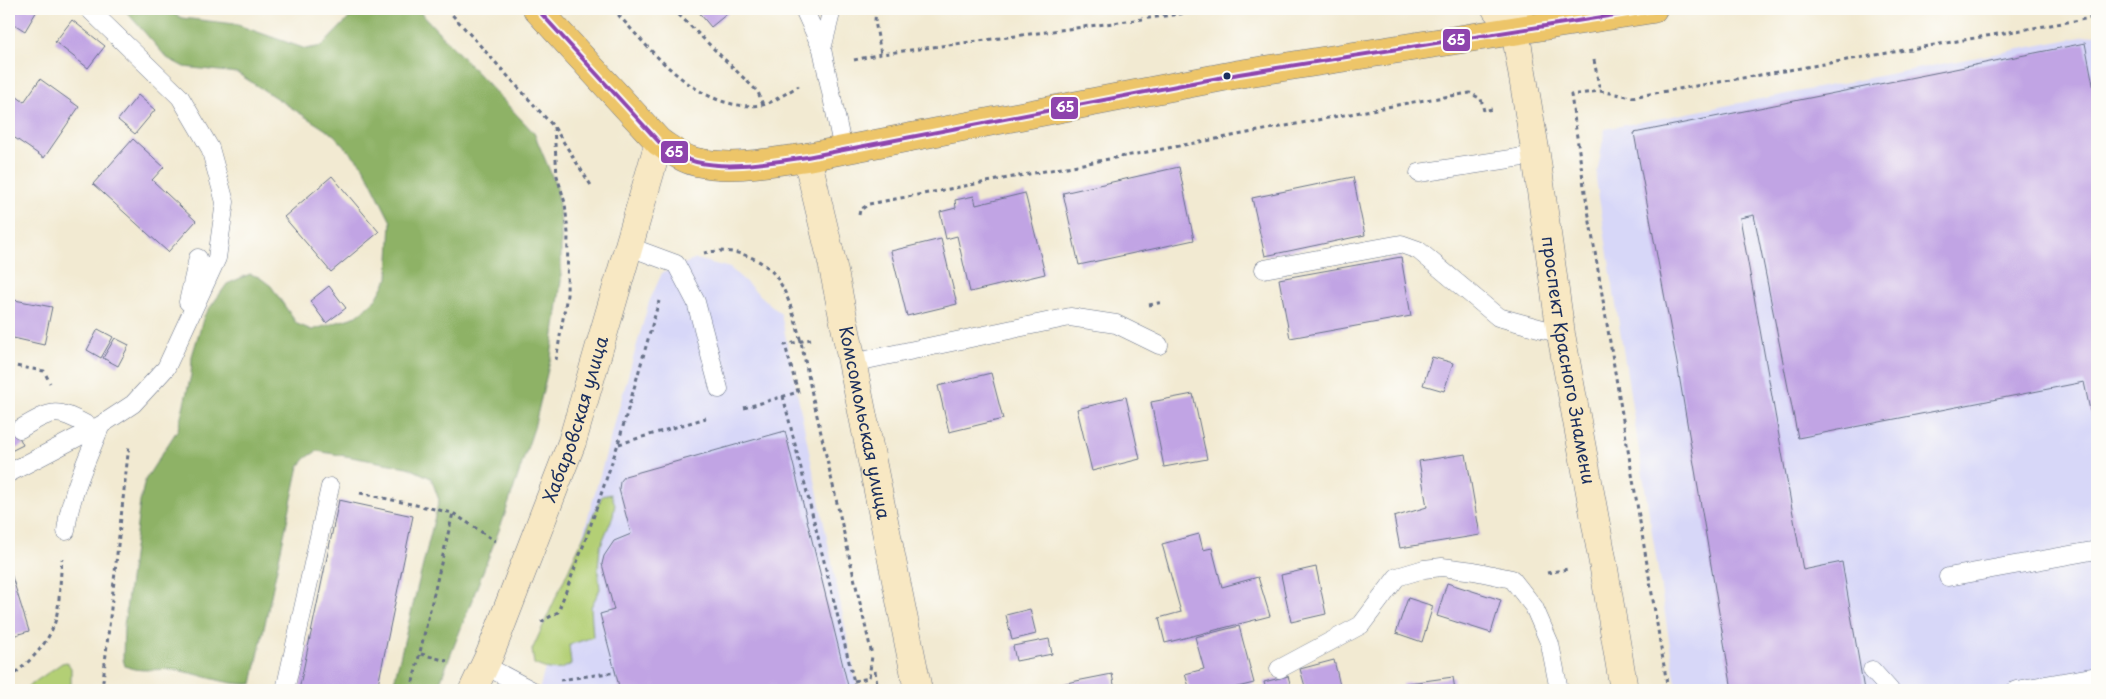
<svg xmlns="http://www.w3.org/2000/svg" width="2106" height="699" font-family="'Playpen Sans',sans-serif">
<style>
.built{fill:#d7d7f8}
.green{fill:#b3cf75;stroke:#677f6a}
.forest{fill:#8eb266;stroke:#547062}
.building{fill:#c1a4e4}
.lines{fill:none;stroke-linecap:round;stroke-linejoin:round}
.lane-casing{stroke:#667087;stroke-width:19}
.secondary-casing{stroke:#667087;stroke-width:29}
.primary-casing{stroke:#667087;stroke-width:29}
.path{stroke:#667087;stroke-width:3;stroke-dasharray:4 4;stroke-linecap:butt}
.lane{stroke:#fff;stroke-width:18}
.secondary{stroke:#f8e8c3;stroke-width:28}
.primary{stroke:#edc569;stroke-width:28}
.bus-1-casing{stroke:#fdfcf7;stroke-width:8}
.bus-1{stroke:#8e44ad;stroke-width:4}
.bus-dot{fill:#1b2f5e;stroke:#fdfcf7;stroke-width:2}
.labels{text-anchor:middle;stroke-width:4;stroke-linejoin:round;paint-order:stroke}
.street-label{font-size:18px;fill:#1b2f5e;stroke:#fdfcf7}
.line-badge{stroke:#fdfcf7;stroke-width:2}
.badge-label{font-size:14px;text-anchor:middle;font-weight:bold;fill:#fff}
</style>
<rect width="100%" height="100%" fill="#fdfcf7"/>
<filter id="ink" filterUnits="userSpaceOnUse"><feTurbulence type="fractalNoise" baseFrequency=".02" numOctaves="2"/><feDisplacementMap in="SourceGraphic" scale="10" xChannelSelector="R" yChannelSelector="G"/><feConvolveMatrix kernelMatrix="1 2 1 2 8 2 1 2 1" color-interpolation-filters="sRGB"/></filter>
<filter id="wash" filterUnits="userSpaceOnUse"><feTurbulence type="fractalNoise" baseFrequency=".0096" numOctaves="4" result="noise"/><feDisplacementMap in="SourceGraphic" scale="20" xChannelSelector="R" yChannelSelector="G"/><feGaussianBlur stdDeviation="1.12" result="paint"/><feColorMatrix in="noise" values="0 0 0 0 0 0 0 0 0 0 0 0 0 0 0 0 0 1.4 0 .05"/><feComposite in="paint" operator="in"/></filter>
<g filter="url(#wash)">
<rect width="100%" height="100%" fill="#f2ead2"/>
<path class="built" d="M2097 34V690H1677L1596 179 1605 129Z
M696 259 730 268 781 314 858 690H539L649 302 662 273Z"/>
<path class="green" d="M611 494 615 504 613 516 600 547 598 569 600 589 591 607 593 637 569 645 571 664C557 673 548 670 534 664L532 650 602 496Z
M67 662 71 668V690H23L62 663Z"/>
<path class="forest" d="M124 9H163L182 18 235 24 306 49 322 46 355 12V9H417L534 133 557 188 561 224V281L551 357 534 428 503 520 437 690H392L439 500 431 478 407 467 317 451 306 458 299 466 252 684C224 686 199 672 172 670 156 668 139 673 125 666L123 659 124 626 140 502 145 480 178 429 191 375 192 356 204 316 227 284 250 274 259 277 271 286 297 324 312 330 357 316 376 299 388 278 391 222 363 166 334 135 237 73 184 67 167 58Z"/>
<g id="blocks">
<path class="building" d="M10 9H38L25 31 9 21Z
M696 9H733L711 27Z
M72 20 105 46 88 68 55 42Z
M2085 43 2097 105V443L2084 382 1798 438 1754 215 1740 218 1803 570 1842 562 1864 690H1732L1677 363 1634 133Z
M40 79 79 107 44 158 9 134V91L24 102Z
M138 95 155 110 135 134 118 120Z
M133 139 164 167 152 180 196 221 168 252 93 184Z
M1179 167 1194 240 1079 265 1063 193Z
M332 176 379 232 331 272 284 217Z
M1353 177 1365 235 1265 256 1252 198Z
M1025 193 1045 274 970 292 957 236 946 239 940 212 956 208 955 200 974 196 976 205Z
M941 239 957 304 907 316 891 251Z
M1401 257 1411 316 1290 338 1279 279Z
M329 286 346 308 326 323 310 301Z
M9 299 52 307 44 345 9 337Z
M98 329 113 337 101 358 87 350Z
M115 338 129 345 118 366 103 358Z
M1432 357 1453 363 1444 391 1423 385Z
M991 373 1003 419 949 432 938 386Z
M1193 394 1207 459 1164 467 1151 402Z
M1126 397 1140 459 1092 471 1077 409Z
M9 416 23 445 9 452Z
M785 431 849 690H620L600 614 614 610 602 564 604 556 614 541 631 534 619 489 620 482 625 476Z
M1466 454 1480 535 1400 548 1394 517 1427 507 1419 461Z
M339 500 413 516 377 690H299Z
M1199 534 1203 550 1212 548 1222 587 1258 577 1270 616 1165 643 1159 618 1181 612 1162 544Z
M9 567 29 631 9 637Z
M1316 567 1326 614 1291 622 1281 575Z
M1447 583 1501 600 1491 633 1437 616Z
M1408 598 1433 606 1422 642 1396 633Z
M1030 609 1036 634 1012 640 1006 615Z
M1239 626 1254 683 1225 690H1190L1185 674 1204 669 1195 637Z
M1049 639 1052 654 1016 661 1013 646Z
M1334 660 1341 690H1306L1300 669Z
M1112 674 1115 690H1062L1061 684Z
M1288 676 1292 690H1266L1264 682Z
M1453 677 1455 690H1403L1402 684Z"/>
</g>
</g>
<g filter="url(#ink)">
<use href="#blocks" fill-opacity="0" stroke="#667087" stroke-width="1"/>
<g class="lines">
<g class="lane-casing">
<path id="lane" d="M804 9 822 49 843 150
M822 49 832 9
M1419 173 1536 155
M630 247 676 264 696 302 719 389
M1264 269 1401 244 1418 250 1498 317 1561 334
M188 302 198 258
M852 363 1070 317 1116 324 1159 345
M20 429C57 407 56 409 93 428
M9 473 101 425 133 404 166 368 217 258 225 202 210 148 180 97 89 9
M66 531C70 494 87 460 101 425
M1948 577 2097 550
M484 665 531 690
M1279 669 1361 625 1397 577 1424 569 1442 567 1474 571 1512 579 1534 607 1550 644 1559 690
M1872 670 1890 690
M285 690 330 487
M2016 690 2097 676"/>
</g>
<g class="secondary-casing">
<g id="secondary">
<path d="M1496 9 1515 30"/>
<path id="s1" d="M1520 9 1515 30 1536 155 1561 334 1603 563 1624 690"/>
<path id="s2" d="M807 157 832 262 918 690"/>
<path id="s3" d="M473 690 490 654 572 442 659 142"/>
</g>
</g>
<g class="primary-casing">
<path id="primary" d="M537 9 659 142C670 149 682 159 696 162 732 170 770 162 807 157L1239 74 1653 9"/>
</g>
<path class="path" d="M447 9 554 127 592 187
M613 9C651 50 699 114 762 105 771 104 789 91 799 86
M673 9 758 92 763 105
M876 9 875 21 881 54
M1171 9 1173 16
M854 60 881 54 1217 9
M1594 60 1600 91
M554 127 557 176 565 203 568 233 567 295 556 360
M859 215 860 210 869 204 1419 101 1470 93 1481 99 1484 111 1492 109
M704 253C727 247 759 255 774 274 797 302 806 371 815 407 834 490 853 573 872 655
M1149 305 1163 302
M9 365 44 371 50 383
M783 396 856 690
M744 408 798 392 785 345 811 339
M619 444 706 418
M360 493 453 513 495 541
M1547 573 1568 569
M541 622 558 612 587 536 618 444 659 301
M421 654 447 661
M875 671 878 690
M9 678C27 664 45 648 54 625 60 609 60 578 62 559
M560 680 616 672
M854 681 869 678 872 656
M102 690 129 445
M411 690 453 513
M1668 690 1584 186 1571 95 1600 91 1632 97 2097 17"/>
<use href="#lane" class="lane"/>
<use href="#secondary" class="secondary"/>
<use href="#primary" class="primary"/>
<g class="bus-1-casing">
<path id="bus-1" d="M537 9 659 142C670 149 682 159 696 162 732 170 770 162 807 157L1239 74 1653 9"/>
</g>
<use href="#bus-1" class="bus-1"/>
</g>
</g>
<circle class="bus-dot" cx="1227" cy="76" r="4.5"/>
<g class="labels">
<g class="street-label">
<text dy="6" stroke="none"><textPath href="#s1" startOffset="356">проспект Красного Знамени</textPath></text>
<text dy="6" stroke="none"><textPath href="#s3" startOffset="290">Хабаровская улица</textPath></text>
<text dy="6" stroke="none"><textPath href="#s2" startOffset="272">Комсомольская улица</textPath></text>
</g>
</g>
<g class="line-badge">
<rect x="1442" y="28" width="29" height="24" rx="5" fill="#8e44ad"/>
<rect x="1050" y="96" width="29" height="24" rx="5" fill="#8e44ad"/>
<rect x="660" y="140" width="29" height="24" rx="5" fill="#8e44ad"/>
</g>
<g class="badge-label">
<text x="1456" y="45">65</text>
<text x="1065" y="112">65</text>
<text x="674" y="157">65</text>
</g>
<rect width="2106" height="699" fill="none" stroke="#fdfcf7" stroke-width="30"/>
</svg>
